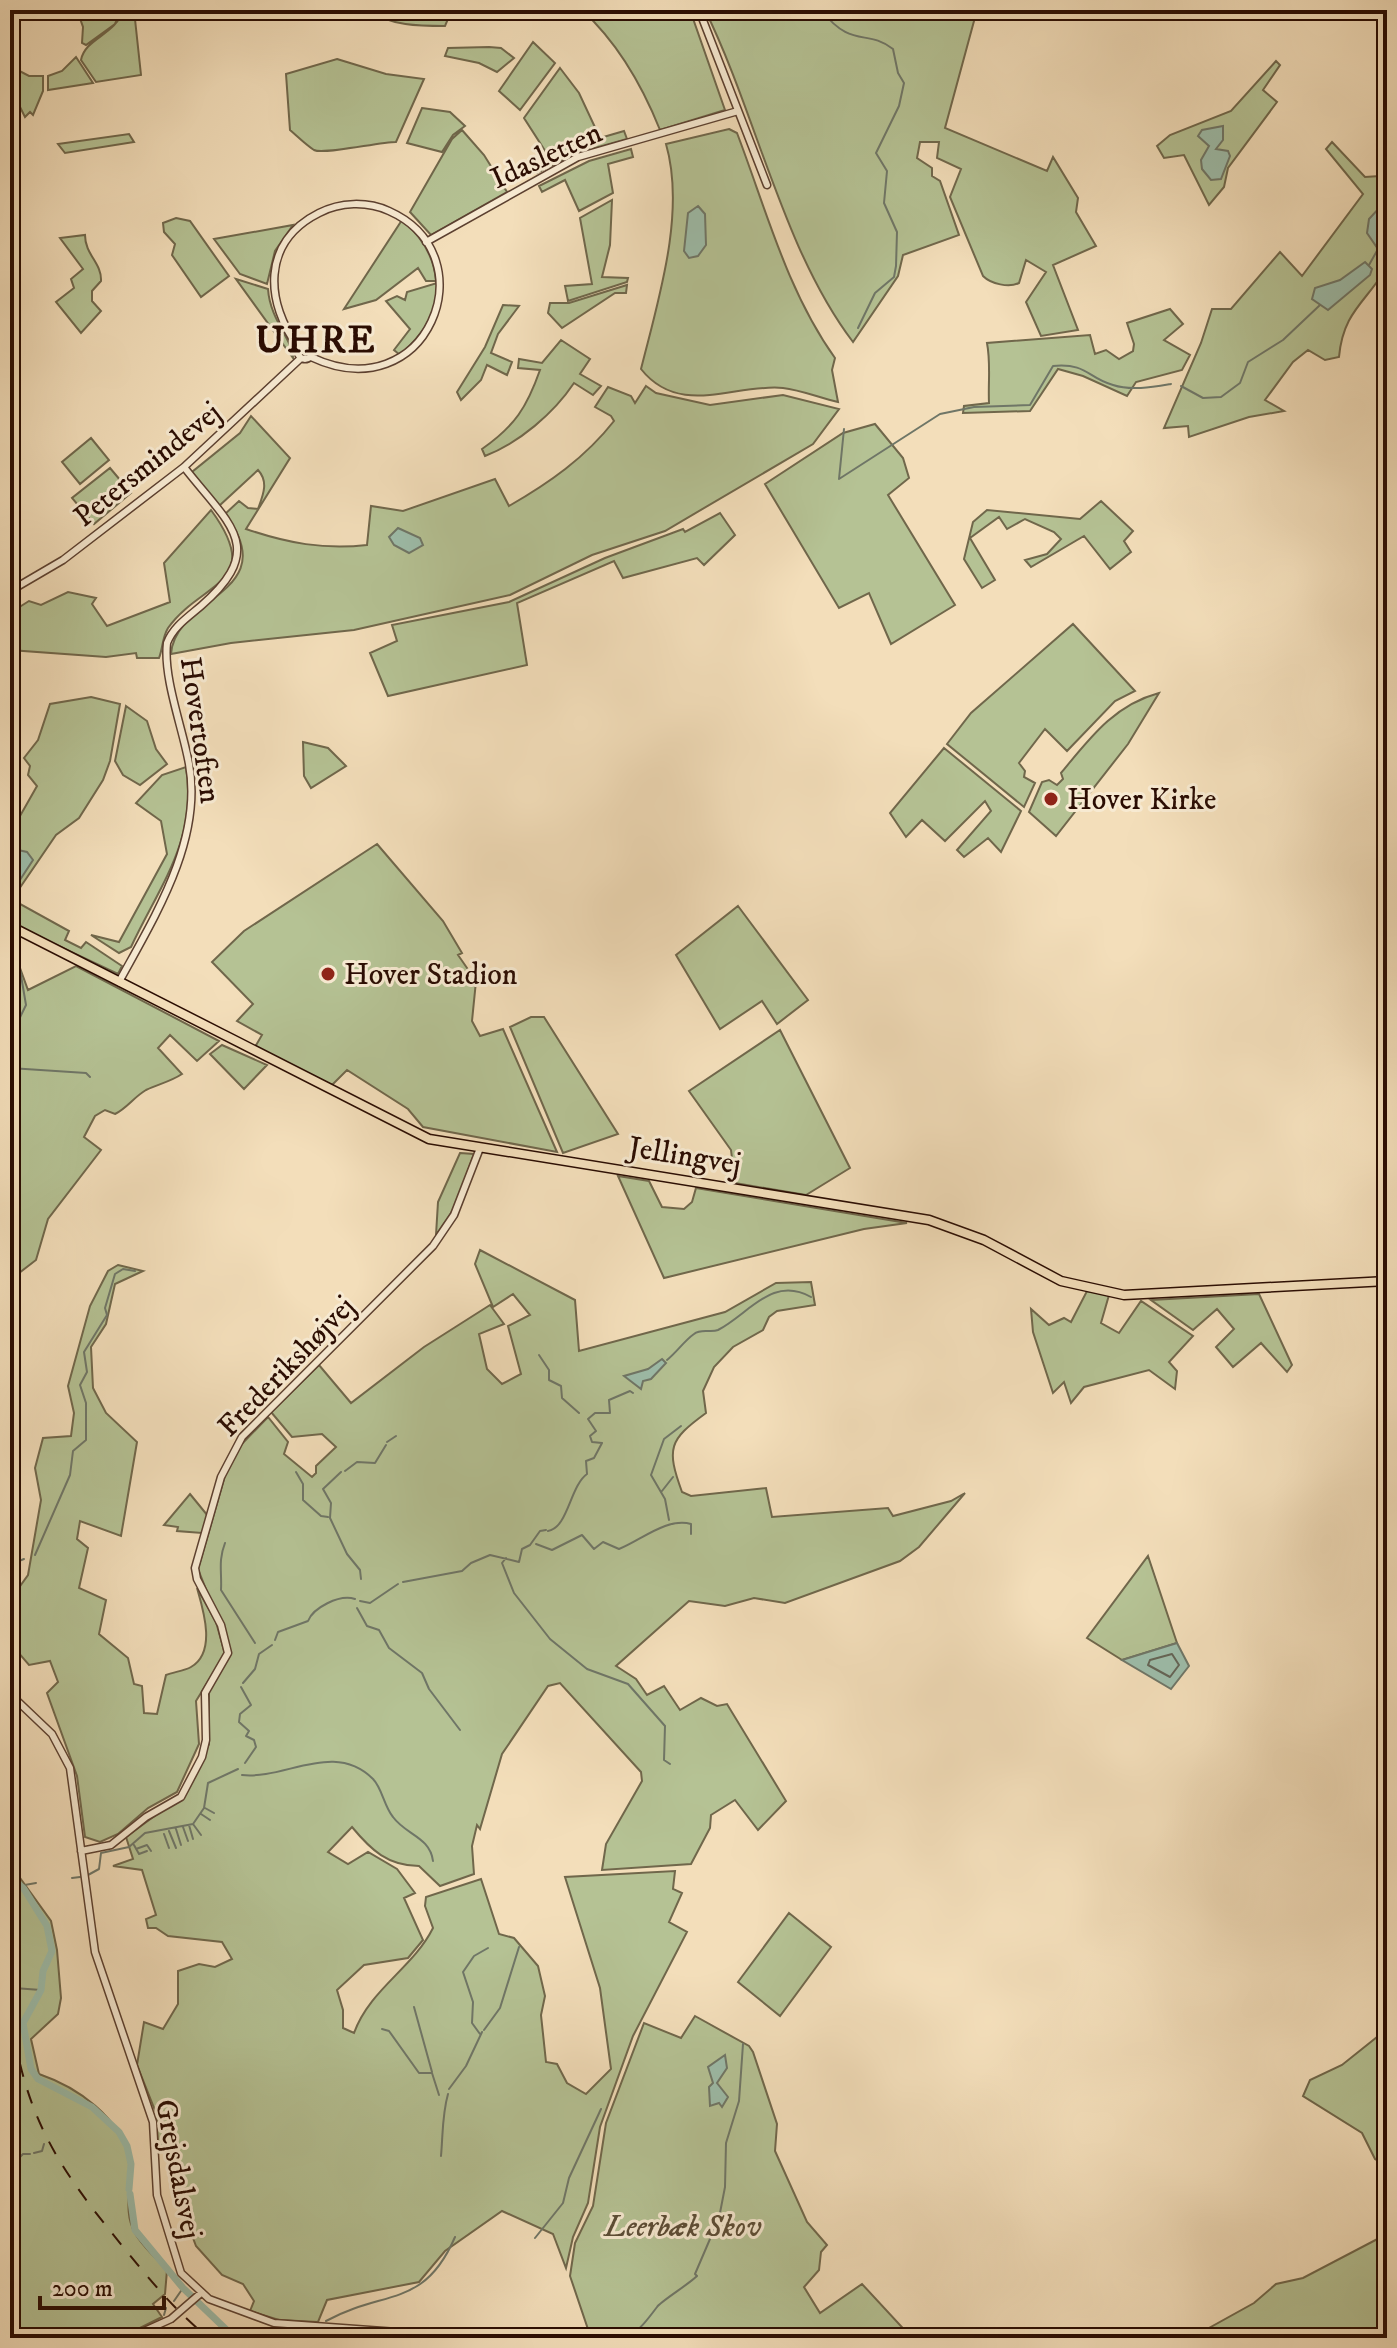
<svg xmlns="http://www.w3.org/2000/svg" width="1397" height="2348" font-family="'IM FELL DW Pica',serif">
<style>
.green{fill:#b5c294;stroke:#70674b;stroke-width:2}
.water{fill:#9dbdaa;stroke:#6f7667;stroke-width:2}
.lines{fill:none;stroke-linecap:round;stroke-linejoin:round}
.shore{stroke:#646456;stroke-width:2}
.stream{stroke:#6f7667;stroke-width:2}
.river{stroke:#9dbdaa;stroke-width:7}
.minor-casing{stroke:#5c4030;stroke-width:9}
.major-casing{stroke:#2a0c02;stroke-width:11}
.minor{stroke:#f7ead2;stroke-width:6}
.major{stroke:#f3deba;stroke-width:8}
.rail{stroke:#2a0c02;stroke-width:2;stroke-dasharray:14 14;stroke-linecap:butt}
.poi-dot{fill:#8f2418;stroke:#f7ead2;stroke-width:3}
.labels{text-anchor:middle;stroke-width:6;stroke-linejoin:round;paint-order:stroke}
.street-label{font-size:30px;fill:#2a0c02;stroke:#f7ead2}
.poi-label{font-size:30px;fill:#2a0c02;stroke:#f7ead2;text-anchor:start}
.park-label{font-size:30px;font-style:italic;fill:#5b4c35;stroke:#f7ead2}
.district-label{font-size:38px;font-weight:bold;letter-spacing:2px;fill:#2a0c02;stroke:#f7ead2}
</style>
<rect width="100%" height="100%" fill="#f3deba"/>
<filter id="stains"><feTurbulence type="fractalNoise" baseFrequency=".0025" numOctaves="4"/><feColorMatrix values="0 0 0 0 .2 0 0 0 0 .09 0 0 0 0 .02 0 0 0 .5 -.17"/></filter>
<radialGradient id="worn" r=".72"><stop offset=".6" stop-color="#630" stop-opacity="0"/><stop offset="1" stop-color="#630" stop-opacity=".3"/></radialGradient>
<path class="green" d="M77 10H121L115 24 86 45 82 43 83 27Z
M123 10H134L141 75 96 82 81 60C85 38 116 35 123 10Z
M371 10H416L448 19 445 26C421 26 388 26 371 10Z
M582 10H690L725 110 660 130C642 85 618 43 582 10Z
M705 10H977L945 128 1047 171 1053 157 1078 198 1076 212 1096 246 1053 265 1078 330 1041 336 1026 302 1046 272 1026 260 1019 283C1009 288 991 284 983 276L950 197 961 169 937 158 939 142H920L917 158 932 168V176L940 181 959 235 903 255 898 276 853 342C783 250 756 113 705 10Z
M533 42 555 63 520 110 499 91Z
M489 47 501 48 514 58 497 72 479 63 445 56 448 48Z
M76 57 93 83 48 90V76L62 71Z
M337 59 386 74 424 79 396 142C379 142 324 155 314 150 306 145 297 136 290 130L286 74Z
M1276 61 1280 65 1263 90 1277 102 1228 168 1224 187 1209 205 1184 155 1164 158 1157 146 1170 135 1231 111Z
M10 66 29 76H43V91L33 115 30 112 25 117 10 87Z
M560 68 579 93 600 138 624 131 627 139 574 154 537 173 533 166 549 157 524 118Z
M422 108 450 112 465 126 453 135 442 152 407 143Z
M729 129 737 133C766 209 787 291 835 358L832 370 838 402C820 398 801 390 783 388 735 383 680 418 641 369 658 301 686 213 666 144Z
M462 130 484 155 507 192 431 235 410 212 452 139Z
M129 134 134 142 65 153 58 144Z
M1332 142 1365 177 1380 176 1387 170C1387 187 1391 259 1385 270 1366 302 1343 312 1339 357L1325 360 1308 350 1293 362 1265 400 1284 411 1249 417 1189 437 1188 426 1164 428 1201 343 1212 309H1231L1280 252 1302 276 1363 194 1326 149Z
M631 149 633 157 608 164 613 193 579 211 565 180 542 192 539 186 589 161Z
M612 200 610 245 602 277 628 278 627 282 568 301 565 286 592 284 580 218Z
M176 218 190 221 229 276 201 297 172 255 175 244 164 232 163 223Z
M402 220C421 236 434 255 436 281H426L418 268 376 300 344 309Z
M293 225 275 251 267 284 240 274 214 239Z
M85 235C85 255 102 263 101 281L92 291V301L101 311 81 333 56 302 74 288 71 279 83 269 60 238Z
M236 279 268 289C270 320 293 340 293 358Z
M437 283C438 315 422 335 400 355L394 350 410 329 386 301 397 296 405 300 407 292Z
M627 285 626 293H615L562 328 548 313 550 303H569Z
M503 305 519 306 498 334 491 353 512 362 507 375 487 365 481 380 461 400 457 392 485 347Z
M1170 309 1183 324 1164 340 1190 355 1182 370 1136 382 1127 396 1083 376 1058 369 1030 411 963 413 964 406 989 403C988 382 991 364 987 343L1090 335 1095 354 1106 350 1119 359 1133 351 1134 344 1127 323Z
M561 340 590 359 580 374 601 386 593 395 574 383C554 413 519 443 485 456L482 449C515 426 527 407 540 370L518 368 519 359 542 363Z
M646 386 656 393 710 405 783 395 839 409 813 444 665 531 592 555 510 595 354 630 231 643 171 654C175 596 285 593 225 514L239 501 248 508 258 509C263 495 269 482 258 470L219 506 192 472 240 433 251 416 290 458 246 529C287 543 324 550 367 545L371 506 403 511 495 479 509 506C549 483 585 458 614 421L611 416 595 407 608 387 631 396 635 403Z
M875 424 903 458 909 478 888 495 955 605 891 644 869 593 839 608 765 484 843 433Z
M91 438 109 460 80 484 62 462Z
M110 468 131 493 94 524 72 498Z
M1101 501 1133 531 1124 541 1131 552 1110 569 1084 536 1031 567 1025 560 1047 554 1061 539 1054 532 1025 519 1007 529 999 517 970 538 995 580 982 588 964 559 973 522 987 510 1080 519Z
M211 510C266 585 201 581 168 628 162 638 163 648 159 658H137L136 653 106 657 10 650V613L29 601 41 605 68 592 96 598 92 604 107 626 170 602 164 563Z
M720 513 735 535 704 565 697 558 623 578 614 561 517 603 527 665 388 696 370 653 397 641 392 625 509 602 605 558 683 529 685 532Z
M1073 624 1135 691 1115 701 1067 751 1045 729 1019 763 1025 771 1024 777 1035 783 1024 807 947 744 971 713Z
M1159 693 1128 744 1056 836 1029 812 1042 782 1049 780 1057 785 1063 779 1061 773C1090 738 1114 705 1159 693Z
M91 697 120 704 110 761 103 780 79 818 56 835 17 892 10 888V820L20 816 37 786 28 775 30 766 24 758 38 740 50 704Z
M126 706 147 721 156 749 167 764 140 785 123 775 115 761Z
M303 742 328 748 346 766 311 788 304 776Z
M944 748 1021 811 1001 852 988 838 964 857 957 850 991 811 985 801 945 841 922 820 906 837 890 813Z
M186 767C198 839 160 885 131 947L119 953 91 935 119 942 167 854 161 821 136 803 162 775Z
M377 844 443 921 462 953 458 955 476 981 472 1021 480 1036 503 1029 557 1152 423 1127 408 1109 347 1070 332 1085 255 1047 262 1035 237 1021 253 1004 212 962 244 931Z
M15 896 20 904 69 931 65 940 81 948 86 942 122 966 118 974 16 926Z
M738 906 808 1000 777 1024 762 1001 720 1029 676 955Z
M10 933 20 938V968L28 990 76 966 219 1041 197 1061 170 1035 158 1048 182 1074C170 1082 158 1084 146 1090 134 1097 127 1108 115 1114L105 1110 95 1116 84 1137 101 1150 48 1219 36 1260 10 1280Z
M531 1017H544L618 1134 563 1153 510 1027Z
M780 1030 850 1168 806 1195 735 1183 731 1150 689 1091Z
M222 1045 267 1065 244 1089 210 1054Z
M460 1153 474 1154 455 1207 436 1235 438 1202Z
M618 1176 649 1181 662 1207 684 1209 692 1202 696 1188 907 1223 864 1229 664 1278Z
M480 1250 575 1300 579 1351 725 1312 776 1283 811 1282 815 1305 777 1311 769 1317 763 1330 733 1347 714 1367 703 1391 706 1413C669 1440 666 1448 682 1492L691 1496 766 1488 772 1517 888 1508 893 1516 951 1501 965 1493 919 1547 900 1561 785 1603 754 1598 725 1606 689 1601 616 1666 636 1679 647 1695 664 1686 680 1710 701 1698 717 1706 727 1704 786 1801 758 1830 735 1800 711 1815 710 1828 691 1864 602 1870 606 1844 642 1781 641 1772 560 1683 548 1686 502 1754 480 1829 477 1825 472 1846 474 1874 440 1886 419 1866C388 1866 371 1850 352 1827L328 1852 348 1864 368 1852 397 1869 415 1893 404 1898 423 1940 408 1958 364 1965 337 1990 343 2010V2028L354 2033C370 1989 413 1968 433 1928L425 1906 426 1897 481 1879 499 1934 514 1938 538 1966 545 1996 541 2015 546 2062 557 2064 567 2083 586 2094 611 2069 600 1988 565 1877 675 1871 673 1889 682 1893 669 1922 687 1932 633 2036 600 2127 588 2203 573 2237 566 2268 553 2234 502 2211 445 2251 419 2282 327 2300 318 2322 279 2320 250 2311 254 2301 243 2284 222 2275 196 2246 171 2179 169 2158 158 2144 156 2113 137 2065 144 2022 163 2029 178 2004V1971L199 1964 215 1967 232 1959 222 1942 168 1936 156 1928H148L146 1919 156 1915 142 1870 113 1866 133 1859 126 1837 187 1792 209 1744V1689L230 1650 198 1569 226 1472 237 1449 268 1417 288 1442 284 1454 312 1477 316 1473V1466L336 1447 322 1434 292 1437 271 1412 319 1365 351 1403 424 1347 490 1305 504 1324 479 1334 487 1369 502 1384 521 1374 508 1326 530 1315 513 1294 493 1307 475 1264Z
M118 1265 143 1271 115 1284 106 1324 91 1347 93 1388 106 1413 137 1442 121 1536 80 1521 77 1539 88 1548 79 1588 106 1600 99 1634 128 1658 134 1684 142 1686 144 1713 157 1714 166 1675C173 1672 184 1671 191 1667 217 1652 203 1609 197 1588L216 1622 225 1654 196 1701 199 1744 177 1792 148 1808 118 1834 100 1842 85 1837 77 1776 47 1693 58 1682 50 1661 29 1665 10 1643V1600L28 1575 41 1500 35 1468 43 1438 71 1436 74 1413 68 1386 90 1306 108 1271Z
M1087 1291 1109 1295 1101 1323 1119 1333 1141 1301 1193 1336 1169 1362 1177 1371 1175 1389 1149 1370 1084 1387 1071 1403 1064 1382 1053 1393 1033 1332 1031 1309 1049 1325 1064 1318 1071 1322Z
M1259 1294 1292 1365 1287 1372 1261 1343 1233 1367 1216 1347 1234 1329 1217 1309 1193 1330 1151 1300Z
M190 1494 208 1516 202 1533 177 1531 178 1527 164 1525Z
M1148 1556 1177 1643 1122 1660 1087 1638Z
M10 1864 51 1921 57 1950 61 1998 58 2014 31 2039 39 2074C77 2087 121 2117 129 2160 133 2184 122 2211 135 2233 142 2246 157 2259 167 2270L165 2294 153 2304 162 2317 120 2338H10Z
M789 1913 831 1947 780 2016 738 1982Z
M695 2016 749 2046 753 2052 777 2124 775 2151 807 2222 827 2245 821 2252 819 2270 804 2287 820 2313 862 2284 912 2338H616L613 2334 591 2338 570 2276 575 2243 593 2206 606 2123 644 2023 681 2038Z
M1387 2029V2166L1375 2159 1362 2133 1303 2096 1310 2080 1342 2065Z
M1387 2234V2338H1191L1254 2303 1276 2284 1303 2278Z"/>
<path class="water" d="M1223 126V140L1216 149 1228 151 1230 156 1221 179 1211 180 1202 169 1201 160 1209 146 1198 136 1202 130Z
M698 206 705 214 706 245 698 256 689 258 684 251 688 213Z
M1381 206 1387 207 1385 250 1378 249 1367 233 1369 219Z
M1365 262 1372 269 1370 275 1328 310 1312 299 1315 288 1340 280Z
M398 528 420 538 423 545 409 553 394 545 389 537Z
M18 850 27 852 33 860 16 886 11 883V860Z
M662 1359 666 1363 651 1379 643 1381 641 1389 624 1376 648 1369Z
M1177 1643 1189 1666 1171 1689 1122 1660Z
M725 2055 727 2068 717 2083 728 2097 722 2107 719 2103 710 2106 709 2087 713 2083 708 2067Z"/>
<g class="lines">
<path class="shore" d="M1172 1654 1179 1665 1170 1677 1148 1665 1150 1660Z"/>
<path class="stream" d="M821 10C853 50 866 28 893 49L898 73 904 83 899 106 876 153 887 171 884 203 897 232 896 266 894 277 875 293 858 328
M1369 265 1378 249
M1181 386 1203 398 1221 397 1240 383 1248 362 1283 340 1320 305
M844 429 839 479 940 414 974 407 1030 405 1053 366C1088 363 1087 378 1113 385 1131 391 1153 387 1171 384
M12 906 14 920
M10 1038 26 1005 15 940
M10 1068 86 1073 90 1077
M539 1355 549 1370V1380L561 1386 562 1398 579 1413
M667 1360C677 1352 684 1341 694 1334 701 1328 711 1333 718 1330 749 1314 772 1275 811 1297
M387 1442 396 1436
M345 1471 357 1462 375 1463 386 1445
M296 1472 303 1484V1500L321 1516 328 1517
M341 1472 323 1489 331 1503 330 1518 347 1554 360 1570 361 1579
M662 1491 673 1477
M669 1520 665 1499 651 1475 664 1439 681 1426
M548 1531C568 1528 570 1486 587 1474L586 1461 594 1458 602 1443 592 1442 590 1436 596 1431 588 1419 595 1413H610L609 1400 630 1391 633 1393
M225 1543C218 1561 222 1572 221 1590L255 1643
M536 1544 552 1550 582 1535 594 1549 603 1542 619 1549C640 1541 667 1517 691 1524V1534
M35 1555 70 1475 73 1451 86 1440V1403L80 1385 87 1372 84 1352 107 1315 105 1308 115 1274 123 1269 135 1271
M506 1558 502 1563 514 1593 550 1639 587 1669 628 1684 665 1726 664 1760 670 1764
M10 1571 14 1563 24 1559
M403 1582 462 1571 471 1563 490 1555 519 1562 522 1549 530 1545 540 1531 546 1530
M360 1601 370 1603 398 1584
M357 1608 367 1626 379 1630 389 1648 422 1673 429 1689 460 1730
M275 1640 278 1632 308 1621C313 1608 339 1594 355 1599
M10 1649 14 1653 10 1655
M243 1683 255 1669 259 1654 272 1645
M241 1687 251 1705 240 1714 239 1722 249 1731 246 1736 254 1740 256 1747 245 1763
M242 1775C285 1780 334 1740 373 1779 382 1788 384 1806 393 1817 406 1835 430 1837 433 1861
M205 1808 214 1813
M201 1814 210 1820
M193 1824 201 1835
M189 1825 193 1839
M183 1827 188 1841
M176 1829 181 1845
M169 1831 176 1848
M164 1834 169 1848
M134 1845 139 1854 147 1851
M136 1849 147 1845 151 1851
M88 1875 99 1869 101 1853 129 1847 145 1833 193 1824 204 1808 208 1783 238 1769
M72 1878 80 1877
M19 1886 36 1883
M14 1988 41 1990
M414 2007 432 2072
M382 2029 389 2031 419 2073H432L439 2095
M484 2030 500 2008 519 1947
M480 2034 472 2023 473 2002 463 1972 474 1956 488 1948
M449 2089 466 2066 482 2032
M34 2153 42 2151 44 2144
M441 2156C443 2134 442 2115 448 2094
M10 2167 23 2154H30
M535 2238 563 2203 569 2178 601 2109
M174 2301 183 2288
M164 2315 166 2308
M326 2321C384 2289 424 2309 455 2237
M627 2338C639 2331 648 2319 657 2307 660 2302 689 2284 697 2276L695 2274 719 2218 725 2187 726 2143 739 2101 743 2044"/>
<path class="river" d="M10 1876 24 1889 47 1926 52 1951 43 1971 41 1990 23 2023 31 2069 38 2079 92 2107 119 2132 127 2146 131 2164 129 2189
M130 2194 135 2230 183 2288 235 2338
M314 2338H327"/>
<g class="minor-casing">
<path id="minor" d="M699 10 767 185
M426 242 578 157 738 111
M298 352a7 7 0 1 1 14 0a7 7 0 1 1-14 0Z
M299 348C265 303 261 242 319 213 340 202 367 201 389 211 490 256 427 412 311 357
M10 591 63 560 184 467 301 358
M119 982C155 916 203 840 189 764 183 729 163 678 167 643 173 627 188 617 201 606 269 547 228 524 184 467
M10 1694 52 1734 70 1768 95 1952 153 2122 157 2195 181 2273 209 2299 274 2323 479 2338
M81 1851 111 1845 146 1817 181 1797 202 1757 206 1740 205 1693 228 1653 221 1625 197 1579 195 1568 221 1477 242 1437 433 1246 454 1215 480 1148
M129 2338 171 2319 201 2293"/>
</g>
<g class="major-casing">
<path id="major" d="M10 926 429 1139 929 1220 984 1240 1061 1281 1124 1295 1387 1281"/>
</g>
<use href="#minor" class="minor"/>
<use href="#major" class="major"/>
<path class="rail" d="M10 2008C24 2117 57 2166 124 2248 151 2281 176 2312 209 2338"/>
</g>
<g class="poi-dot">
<circle cx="1051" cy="799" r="8"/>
<circle cx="328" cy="974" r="8"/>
</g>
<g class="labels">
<g class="street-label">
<text transform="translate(546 155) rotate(-25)" y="10">Idasletten</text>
<text transform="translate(147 464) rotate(-39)" y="10">Petersmindevej</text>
<text transform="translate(201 730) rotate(82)" y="10">Hovertoften</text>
<text transform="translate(685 1155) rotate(9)" y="10">Jellingvej</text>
<text transform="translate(286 1366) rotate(-46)" y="10">Frederikshøjvej</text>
<text transform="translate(179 2169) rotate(79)" y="10">Grejsdalsvej</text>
</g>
<g class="poi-label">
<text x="1067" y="809">Hover Kirke</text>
<text x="344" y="984">Hover Stadion</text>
</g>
<g class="park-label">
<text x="683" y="2236">Leerbæk Skov</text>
</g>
<g class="district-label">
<text x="316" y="352">UHRE</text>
</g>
</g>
<rect width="1397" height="2348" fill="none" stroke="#f3deba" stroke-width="40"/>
<rect x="12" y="12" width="1373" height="2324" fill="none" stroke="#2a0c02" stroke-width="4"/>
<rect x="20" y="20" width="1357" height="2308" fill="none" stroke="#2a0c02" stroke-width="2"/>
<path d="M40 2296v12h124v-12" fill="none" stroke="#2a0c02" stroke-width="4"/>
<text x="52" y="2296" font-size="24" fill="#2a0c02" stroke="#f7ead2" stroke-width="6" paint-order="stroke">200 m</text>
<rect width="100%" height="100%" filter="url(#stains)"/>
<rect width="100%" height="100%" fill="url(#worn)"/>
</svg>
